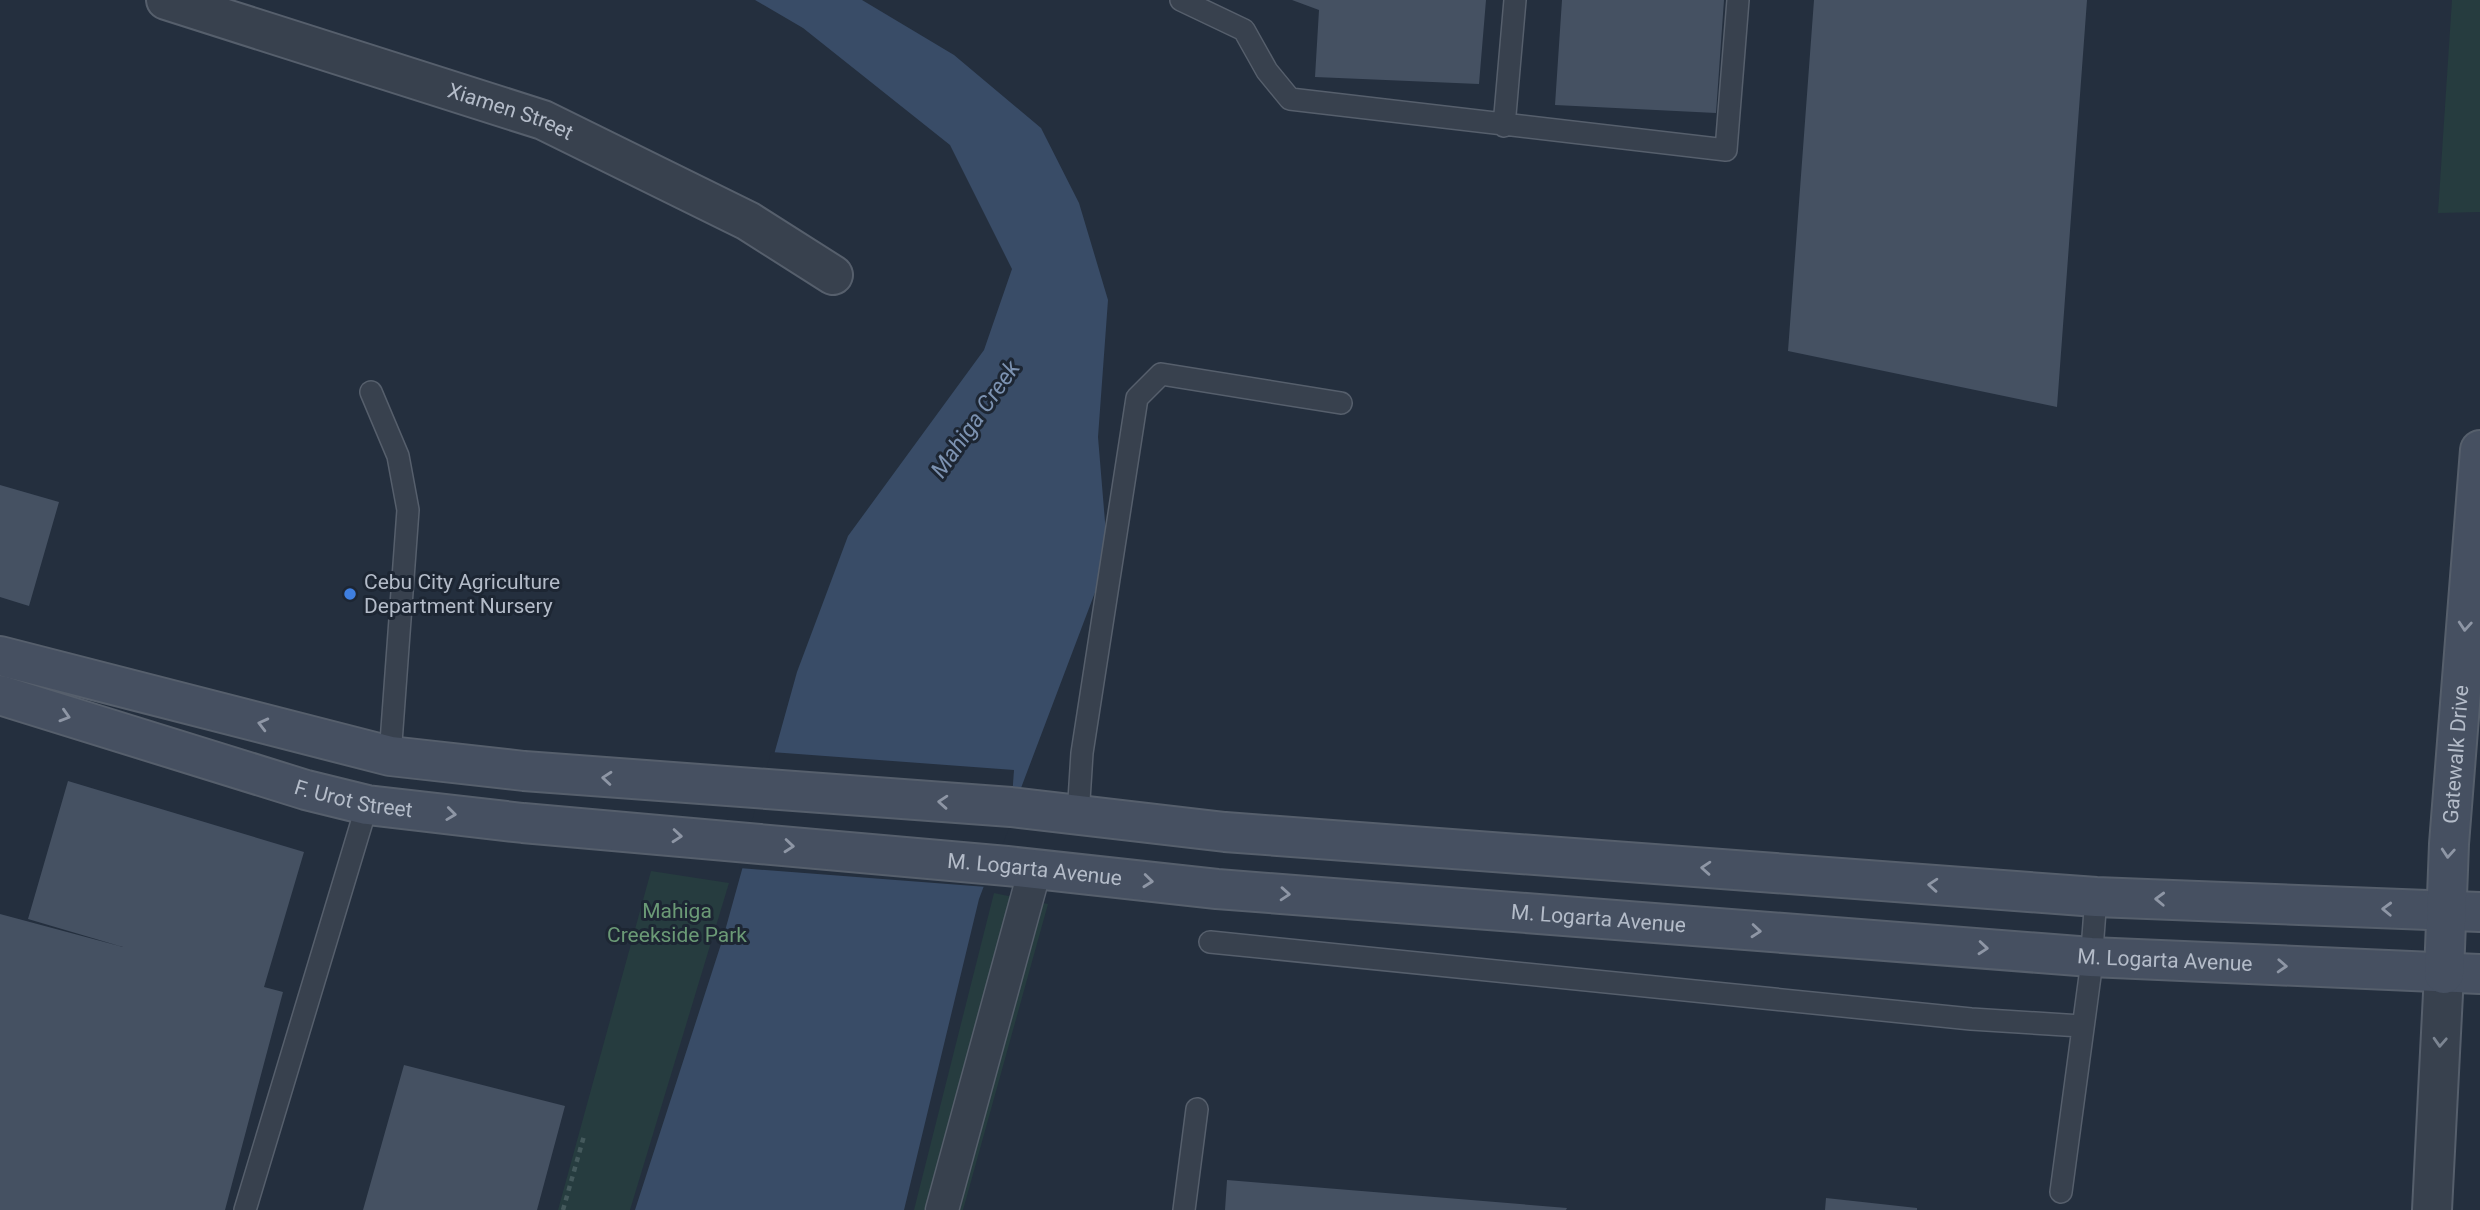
<svg xmlns="http://www.w3.org/2000/svg" width="2480" height="1210" font-family="Roboto,sans-serif">
<style>
.green{fill:#263c3f}
.water{fill:#394c67}
.pier{fill:#242f3e}
.building{fill:#455162}
.lines{fill:none;stroke-linecap:round;stroke-linejoin:round}
.service-casing{stroke:#565f6c;stroke-width:24}
.pedestrian-casing{stroke:#565f6c;stroke-width:35}
.minor-casing{stroke:#565f6c;stroke-width:42}
.secondary-casing{stroke:#565f6c;stroke-width:42}
.path{stroke:#44595c;stroke-width:4.5;stroke-dasharray:5 5;stroke-linecap:butt}
.service{stroke:#38414e;stroke-width:21}
.pedestrian{stroke:#38414e;stroke-width:32}
.minor{stroke:#38414e;stroke-width:38}
.secondary{stroke:#465061;stroke-width:38}
.oneway{stroke:#8e96a5}
.oneway2{stroke:#7c8592}
.shop-dot{fill:#3f7fe0;stroke:#1d2633;stroke-width:2.5}
.labels{text-anchor:middle;stroke-width:6;stroke-linejoin:round;paint-order:stroke}
.street-label{font-size:21px;fill:#b4bcc9;stroke:#1d2633}
.poi-label{font-size:21px;fill:#b4bcc9;stroke:#1d2633;text-anchor:start}
.park-label{font-size:21px;fill:#6b9a76;stroke:#1d2633}
.water-label{font-size:23px;font-style:italic;fill:#7c92b1;stroke:#1d2633}
</style>
<rect width="100%" height="100%" fill="#242f3e"/>
<path class="green" d="M2452 0H2480V212L2438 213Z
M651 871 729 883 630 1210H558Z
M994 893 1048 904 963 1210H914Z"/>
<path class="water" d="M755 0H862L954 55 1041 128 1079 203 1108 300 1098 437 1108 558 979 899 904 1210H635L723 938 797 672 848 536 984 350 1012 269 950 145 803 28Z"/>
<path class="pier" d="M771 752 1014 770 1010 825 987 887 739 868Z"/>
<path class="building" d="M1292 0H1486L1479 84 1315 77 1319 10Z
M1562 0H1724L1716 113 1555 105Z
M1814 0H2087L2057 407 1788 351Z
M0 485 59 502 29 606 0 597Z
M68 781 304 852 264 987 283 992 225 1210H0V914L123 947 28 919Z
M404 1065 565 1106 537 1210H363Z
M1227 1180 1567 1208 1566 1210H1225Z
M1826 1198 1917 1208V1210H1825Z"/>
<g class="lines">
<g class="service-casing">
<path id="service" d="M1181 0 1244 30 1267 71 1290 99 1726 150 1738 0
M1504 126 1515 0
M371 392 398 456 408 510 390 756
M1078 816 1082 753 1137 398 1161 374 1341 403
M1210 942 1971 1019 2081 1026
M2061 1192 2090 976 2096 897
M245 1210 367 805
M1184 1210 1197 1109"/>
</g>
<g class="pedestrian-casing">
<path id="pedestrian" d="M942 1210 1035 869"/>
</g>
<g class="minor-casing">
<g id="minor">
<path id="s1" d="M166 0 543 120 748 221 833 275"/>
<path d="M2432 1210 2444 974"/>
</g>
</g>
<g class="secondary-casing">
<g id="secondary">
<path d="M0 656 390 756 524 771 1011 807 1225 832 2096 897 2480 912"/>
<path id="s2" d="M0 695 306 790 367 805 523 823 1007 866 1217 889 2091 957 2480 974"/>
<path id="s3" d="M2444 974 2449 844 2480 450"/>
</g>
</g>
<path class="path" d="M563 1210 584 1136"/>
<use href="#service" class="service"/>
<use href="#pedestrian" class="pedestrian"/>
<use href="#minor" class="minor"/>
<use href="#secondary" class="secondary"/>
</g>
<defs><path id="oneway-chevron" d="M-2-3.5L2.5 0L-2 3.5" fill="none" stroke-width="1.6" stroke-linecap="round" stroke-linejoin="round" transform="scale(1.75)"/></defs>
<g class="oneway">
<use href="#oneway-chevron" transform="translate(2465 626) rotate(94)"/>
<use href="#oneway-chevron" transform="translate(65 716) rotate(17)"/>
<use href="#oneway-chevron" transform="translate(263 724) rotate(-166)"/>
<use href="#oneway-chevron" transform="translate(607 778) rotate(-175)"/>
<use href="#oneway-chevron" transform="translate(943 802) rotate(-176)"/>
<use href="#oneway-chevron" transform="translate(451 814) rotate(7)"/>
<use href="#oneway-chevron" transform="translate(677 836) rotate(5)"/>
<use href="#oneway-chevron" transform="translate(789 846) rotate(5)"/>
<use href="#oneway-chevron" transform="translate(2448 853) rotate(94)"/>
<use href="#oneway-chevron" transform="translate(1706 868) rotate(-176)"/>
<use href="#oneway-chevron" transform="translate(1148 881) rotate(6)"/>
<use href="#oneway-chevron" transform="translate(1933 885) rotate(-176)"/>
<use href="#oneway-chevron" transform="translate(1285 894) rotate(4)"/>
<use href="#oneway-chevron" transform="translate(2160 899) rotate(-178)"/>
<use href="#oneway-chevron" transform="translate(2387 909) rotate(-178)"/>
<use href="#oneway-chevron" transform="translate(1756 931) rotate(5)"/>
<use href="#oneway-chevron" transform="translate(1983 948) rotate(5)"/>
<use href="#oneway-chevron" transform="translate(2282 966) rotate(3)"/>
</g>
<use class="oneway2" href="#oneway-chevron" transform="translate(2440 1042) rotate(93)"/>
<circle class="shop-dot" cx="350" cy="594" r="7"/>
<g class="labels">
<g class="street-label">
<text dy="7" stroke="none"><textPath href="#s1" startOffset="362">Xiamen Street</textPath></text>
<text dy="7" stroke="none"><textPath href="#s3" startOffset="220">Gatewalk Drive</textPath></text>
<text dy="7" stroke="none"><textPath href="#s2" startOffset="369">F. Urot Street</textPath></text>
<text dy="7" stroke="none"><textPath href="#s2" startOffset="1054">M. Logarta Avenue</textPath></text>
<text dy="7" stroke="none"><textPath href="#s2" startOffset="1620">M. Logarta Avenue</textPath></text>
<text dy="7" stroke="none"><textPath href="#s2" startOffset="2188">M. Logarta Avenue</textPath></text>
</g>
<g class="poi-label">
<text x="364" y="589">Cebu City Agriculture<tspan x="364" dy="24">Department Nursery</tspan></text>
</g>
<g class="park-label">
<text x="677" y="918">Mahiga<tspan x="677" dy="24">Creekside Park</tspan></text>
</g>
<g class="water-label">
<text transform="translate(975 419) rotate(-55)" y="8">Mahiga Creek</text>
</g>
</g>
</svg>
